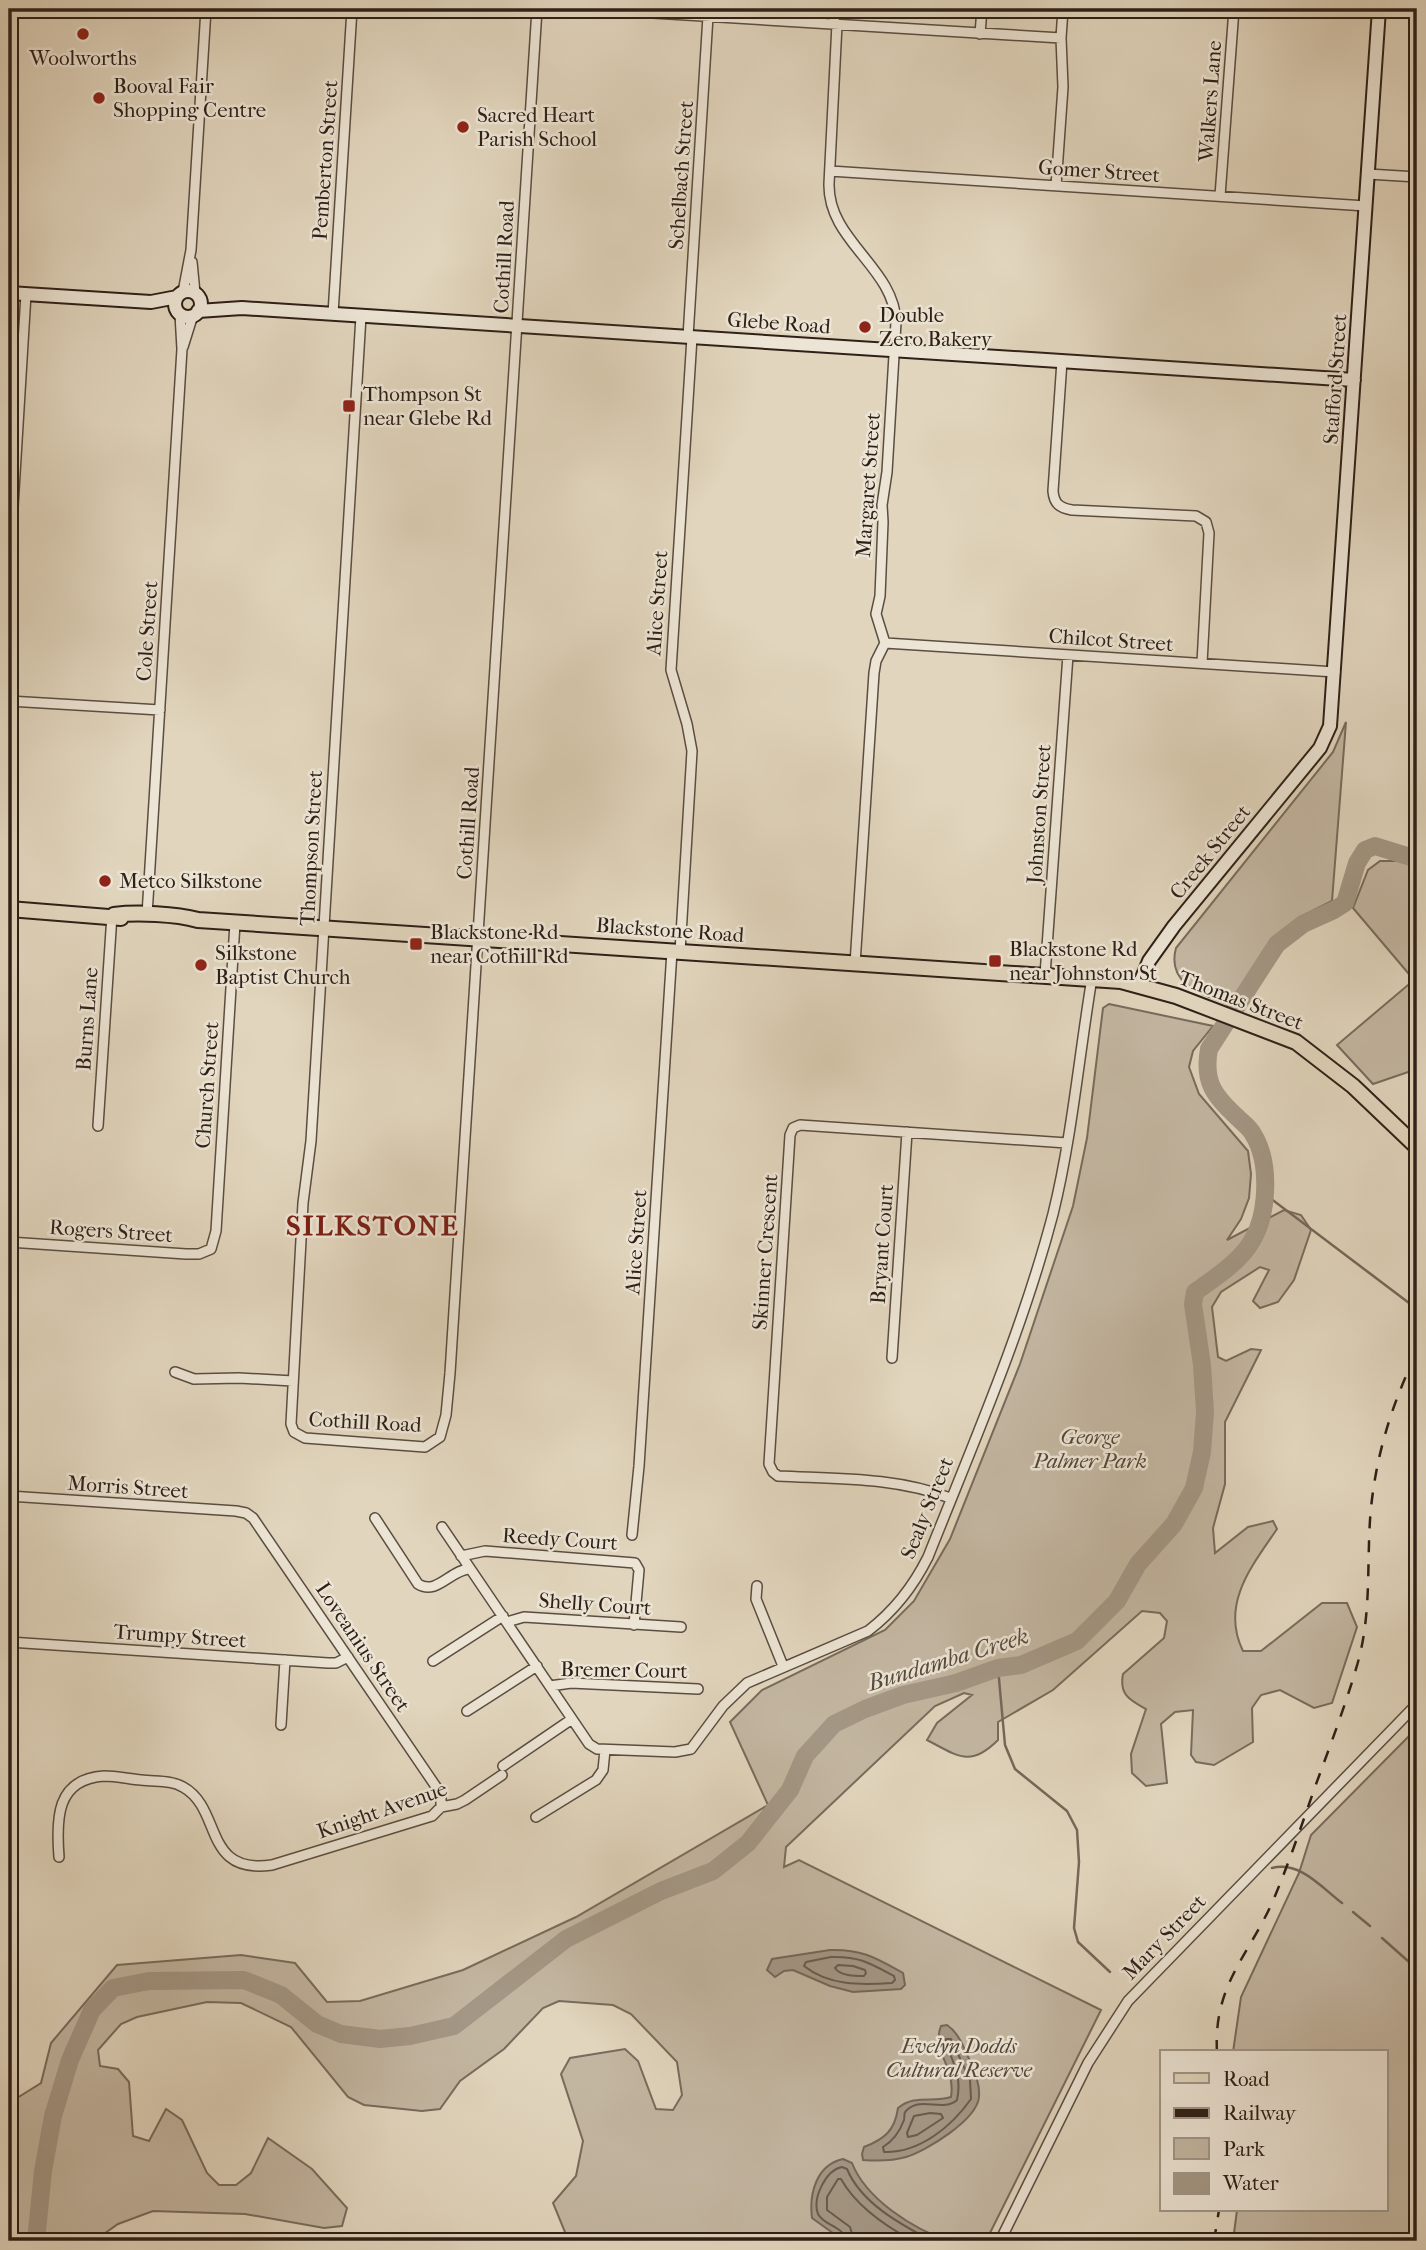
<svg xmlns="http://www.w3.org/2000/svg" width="1426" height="2250" font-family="'IM FELL French Canon',serif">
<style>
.green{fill:#c3b6a1;stroke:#786b5c;stroke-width:2}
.water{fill:#a49785;stroke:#756759;stroke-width:2}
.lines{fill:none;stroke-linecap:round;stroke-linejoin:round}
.shore{stroke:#695c4e;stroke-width:2}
.stream{stroke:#756759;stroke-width:2.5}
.river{stroke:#a49785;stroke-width:18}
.street-casing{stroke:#5b4d41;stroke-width:12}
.secondary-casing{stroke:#2e2018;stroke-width:16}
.primary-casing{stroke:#2e2018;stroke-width:18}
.street{stroke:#ece4d4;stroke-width:9}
.secondary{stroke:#ece4d4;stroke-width:12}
.primary{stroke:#e1d5bd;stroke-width:14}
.rail{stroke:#2e2018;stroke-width:2.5;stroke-dasharray:12 12;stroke-linecap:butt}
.poi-dot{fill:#8f2418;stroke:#ece4d4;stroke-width:2.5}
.labels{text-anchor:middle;stroke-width:5;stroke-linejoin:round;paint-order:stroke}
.poi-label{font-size:21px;fill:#2e2018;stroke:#ece4d4;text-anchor:start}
.street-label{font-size:21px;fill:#2e2018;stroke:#ece4d4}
.park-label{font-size:21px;font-style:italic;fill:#53463a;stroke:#ece4d4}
.water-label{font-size:23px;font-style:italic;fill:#574a3e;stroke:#ece4d4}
.district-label{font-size:28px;font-weight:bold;letter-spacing:2px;fill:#7a1f14;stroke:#ece4d4}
</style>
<rect width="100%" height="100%" fill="#e1d5bd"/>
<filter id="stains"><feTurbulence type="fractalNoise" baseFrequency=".00286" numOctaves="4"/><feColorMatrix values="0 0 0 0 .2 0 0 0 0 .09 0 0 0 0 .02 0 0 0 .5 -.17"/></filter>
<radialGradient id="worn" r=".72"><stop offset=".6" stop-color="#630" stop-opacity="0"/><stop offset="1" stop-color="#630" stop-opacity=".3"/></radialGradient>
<path class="green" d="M1346 722 1332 901 1300 917 1270 942 1230 1005C1203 994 1166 985 1176 948L1333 752Z
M1380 861H1399L1417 866V1069L1373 1084 1337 1045 1414 980 1353 908 1368 870Z
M1109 1004 1213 1026 1193 1051 1189 1067 1199 1094 1248 1151 1251 1174 1249 1198 1241 1219 1227 1240 1284 1210 1301 1215 1311 1230 1294 1280 1278 1302 1260 1308 1253 1301 1269 1270 1260 1267 1221 1292 1212 1307 1218 1357 1226 1361 1251 1349 1261 1350 1225 1422V1484L1213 1528 1215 1553 1248 1527 1273 1521 1277 1529C1252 1566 1220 1604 1243 1651H1261L1322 1603H1347L1357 1627 1332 1703 1314 1708 1280 1690 1261 1695 1252 1708 1253 1742 1214 1765 1196 1762 1191 1755 1193 1710 1175 1712 1161 1724 1167 1783 1146 1786 1132 1773 1131 1754 1146 1709C1130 1700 1119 1695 1123 1674L1164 1638 1167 1621 1160 1613 1142 1611 1053 1690 998 1722V1740C970 1768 958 1756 927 1740L937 1723 972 1695 964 1693 935 1706 786 1847 784 1867 799 1860 1101 2010 986 2241H574L567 2237 553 2203 576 2176 583 2141 561 2074 570 2058 625 2049 638 2061 656 2109 673 2110 682 2095 677 2062 631 2014 613 2005 559 2001 543 2008 504 2049 460 2081 440 2109 422 2111 364 2105 348 2097 291 2027 241 2003 207 2002 137 2017 121 2024 98 2050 100 2066 118 2069 129 2082 133 2136 149 2141 166 2109 182 2120 207 2173 219 2185H236L251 2173 268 2138 312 2169 347 2208 342 2226 324 2228 245 2214 153 2211 118 2224 94 2241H9L13 2239 9 2233V2103L41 2083 51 2043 117 1965 241 1955 295 1963 327 2002 360 2001 463 1970 576 1917 768 1805 730 1722 762 1690 885 1630 914 1601 950 1539 1020 1364 1073 1206 1087 1138 1103 1008Z
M1417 1728V1787L1410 1809 1417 1826V2241H1233L1237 2210H1386V2052H1233L1241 1997 1299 1873 1311 1835Z"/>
<path class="water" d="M830 1950C862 1949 876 1958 903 1973L905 1985 901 1989 853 1992 830 1986 793 1970 784 1971 775 1977 767 1970 772 1959Z
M947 2025C959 2033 964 2048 970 2061 975 2073 980 2084 979 2097 977 2120 926 2151 906 2157 892 2161 876 2161 863 2160L862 2154 864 2147C885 2139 895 2130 898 2108 915 2094 933 2103 951 2097 956 2067 931 2051 941 2026Z
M843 2159 852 2163C866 2199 913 2229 949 2241H844L812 2218C809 2194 816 2165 843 2159Z"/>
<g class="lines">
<path class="shore" d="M831 1957C859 1956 870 1963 894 1976L895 1980 892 1983C861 1985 829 1986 804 1966L806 1962Z
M838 1965 853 1966 865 1970 866 1973 864 1976C855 1976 840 1976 835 1968Z
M951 2039 970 2080 971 2099C952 2126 920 2153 884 2152L883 2147C893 2141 900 2131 904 2120 905 2114 903 2113 908 2109 922 2097 944 2112 957 2100 962 2078 954 2064 946 2044V2039Z
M930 2113 941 2114 943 2118 917 2135 908 2137 907 2133 914 2116Z
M846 2241C844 2226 824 2226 818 2214 812 2198 826 2170 842 2167L847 2169C861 2203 900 2224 932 2241
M854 2241 850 2227 827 2210V2197L838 2179H841C856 2206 887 2227 913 2241"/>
<path class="stream" d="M1266 1195 1417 1309
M998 1668 1005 1745 1015 1769 1067 1811 1077 1830 1079 1862 1074 1928 1078 1942 1110 1972
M1272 1868C1300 1861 1321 1887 1342 1903
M1353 1912 1370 1926
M1382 1938 1417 1969"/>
<path class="river" d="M36 2241 43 2171 53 2116 70 2060 92 2010 113 1988 149 1981 244 1980 281 1995 317 2024 341 2034 380 2039 410 2036 454 2026 566 1939 661 1891 713 1871 748 1843 790 1790 805 1756 834 1724 865 1709 903 1695 956 1683 998 1668 1021 1665 1077 1641 1117 1601 1138 1564 1174 1524 1194 1488 1202 1452 1205 1412 1202 1365 1193 1304 1195 1292C1213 1279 1235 1265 1248 1247 1269 1218 1271 1163 1253 1134 1250 1128 1243 1123 1238 1118 1214 1096 1203 1082 1209 1049L1277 944 1303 924 1334 910 1345 903 1357 863 1365 850 1375 846 1417 859"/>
<g class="street-casing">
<path id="street" d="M587 9 1061 38
M834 24 835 9
M837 24 829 184C828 241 894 267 896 322L887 472 882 505 883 522 880 596 876 614 885 643 876 661 874 673 855 964
M980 34 982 9
M830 171 1366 206
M1368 174 1417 177
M1056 186 1063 87 1061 38 1063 9
M1220 196 1234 9
M192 262 195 293
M183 292 191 250 206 9
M333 314 352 9
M361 316 311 1141 303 1203 291 1424 294 1432 305 1438 425 1447 440 1437 446 1415 450 1373 537 9
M688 337 708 16
M183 347 193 315
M1062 361 1053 491C1054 504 1060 508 1072 510L1196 516 1206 522 1209 533 1202 663
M9 572 26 294
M885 643 1335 672
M9 701 160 710
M147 915 182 349 180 314
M680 952 692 751 687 724 671 670 692 337
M1045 975 1068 655
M98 1126 112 915
M9 1242 186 1254H199L211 1249 216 1231 235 923
M892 1358 907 1132
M175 1372 194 1379 239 1378 293 1381
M9 1496 236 1511 246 1513 253 1518 441 1794V1807
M950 1498C896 1477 836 1479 778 1476L773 1472 769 1464 790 1135 793 1128 800 1125 1067 1143
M375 1518 418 1584C437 1596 451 1569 470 1569
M442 1527 589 1744 597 1749 675 1752 691 1749 723 1706 747 1683 868 1631C893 1612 914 1585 928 1557 973 1444 1022 1332 1053 1214 1072 1137 1079 1056 1092 978
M632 1535 639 1466 672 951
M461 1556 485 1551 635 1563 639 1570 634 1625
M757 1586 756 1599 783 1666
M507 1622 524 1617 681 1627
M9 1642 328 1663H336L348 1657
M433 1661 503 1616
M550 1686 571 1683 698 1689
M467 1711 537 1666
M281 1725 285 1660
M503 1766 572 1719
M536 1817 596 1780 603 1770 605 1750
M59 1857C56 1819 56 1779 104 1776 117 1776 129 1779 141 1780 156 1782 171 1780 183 1787 223 1809 202 1875 272 1865L432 1816 441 1807 457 1804 465 1800 502 1775
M1000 2241 1088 2063 1128 2001 1417 1704"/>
</g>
<g class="secondary-casing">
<path id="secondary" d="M175 304a13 13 0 1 1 26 0a13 13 0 1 1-26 0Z
M9 293 151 302 177 297
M198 311 242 308 1354 380
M1139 985 1149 961 1174 926 1320 748 1330 726 1379 9"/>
</g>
<g class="primary-casing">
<path id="primary" d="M9 909 121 918
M114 915C137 912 176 914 198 920L1121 981 1176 996 1296 1042 1353 1086 1417 1147"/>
</g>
<use href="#street" class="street"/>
<use href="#secondary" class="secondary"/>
<use href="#primary" class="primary"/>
<path class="rail" d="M1217 2052C1213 1983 1251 1954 1275 1896 1290 1860 1302 1824 1315 1787 1330 1746 1346 1704 1358 1662 1371 1615 1367 1568 1370 1520 1374 1462 1391 1404 1417 1353
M1214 2241 1219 2210"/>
</g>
<g class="poi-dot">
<circle cx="83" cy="34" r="7"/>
<circle cx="99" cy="98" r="7"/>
<circle cx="463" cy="127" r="7"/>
<circle cx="865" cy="327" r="7"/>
<rect x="342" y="399" width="14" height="14" rx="3.5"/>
<circle cx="105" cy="881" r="7"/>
<rect x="409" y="937" width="14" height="14" rx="3.5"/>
<rect x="988" y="954" width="14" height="14" rx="3.5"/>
<circle cx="201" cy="965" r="7"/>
</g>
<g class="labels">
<g class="poi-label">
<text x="83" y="65" text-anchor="middle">Woolworths</text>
<text x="113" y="93">Booval Fair<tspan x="113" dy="24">Shopping Centre</tspan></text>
<text x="477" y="122">Sacred Heart<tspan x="477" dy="24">Parish School</tspan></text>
<text x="879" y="322">Double<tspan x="879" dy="24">Zero Bakery</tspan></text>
<text x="363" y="401">Thompson St<tspan x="363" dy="24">near Glebe Rd</tspan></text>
<text x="119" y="888">Metco Silkstone</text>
<text x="430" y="939">Blackstone Rd<tspan x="430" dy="24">near Cothill Rd</tspan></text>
<text x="1009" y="956">Blackstone Rd<tspan x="1009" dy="24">near Johnston St</tspan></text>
<text x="215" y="960">Silkstone<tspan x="215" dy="24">Baptist Church</tspan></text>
</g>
<g class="street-label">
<text transform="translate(1210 101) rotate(-86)" y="7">Walkers Lane</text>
<text transform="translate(325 160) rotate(-86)" y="7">Pemberton Street</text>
<text transform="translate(1099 171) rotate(4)" y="7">Gomer Street</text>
<text transform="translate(681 175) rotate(-86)" y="7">Schelbach Street</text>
<text transform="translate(504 257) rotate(-87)" y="7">Cothill Road</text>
<text transform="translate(779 323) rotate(4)" y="7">Glebe Road</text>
<text transform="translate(1335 379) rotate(-86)" y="7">Stafford Street</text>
<text transform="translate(868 485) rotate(-86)" y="7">Margaret Street</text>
<text transform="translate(657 603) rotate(-86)" y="7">Alice Street</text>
<text transform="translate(147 631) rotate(-86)" y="7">Cole Street</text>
<text transform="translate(1111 640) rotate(4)" y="7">Chilcot Street</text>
<text transform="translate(1039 814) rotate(-86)" y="7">Johnston Street</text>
<text transform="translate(468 823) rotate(-86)" y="7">Cothill Road</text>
<text transform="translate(311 848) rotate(-87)" y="7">Thompson Street</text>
<text transform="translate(1210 852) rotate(-51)" y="7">Creek Street</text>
<text transform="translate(670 930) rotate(4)" y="7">Blackstone Road</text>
<text transform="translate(1241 1000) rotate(21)" y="7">Thomas Street</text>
<text transform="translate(87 1019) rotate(-86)" y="7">Burns Lane</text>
<text transform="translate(207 1085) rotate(-86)" y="7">Church Street</text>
<text transform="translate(111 1231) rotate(4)" y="7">Rogers Street</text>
<text transform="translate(636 1242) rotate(-86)" y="7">Alice Street</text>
<text transform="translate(882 1244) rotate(-86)" y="7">Bryant Court</text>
<text transform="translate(765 1252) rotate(-86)" y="7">Skinner Crescent</text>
<text transform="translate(365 1422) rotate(3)" y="7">Cothill Road</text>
<text transform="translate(128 1487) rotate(4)" y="7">Morris Street</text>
<text transform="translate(927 1508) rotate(-68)" y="7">Sealy Street</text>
<text transform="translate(560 1539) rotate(4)" y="7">Reedy Court</text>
<text transform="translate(595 1604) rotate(4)" y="7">Shelly Court</text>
<text transform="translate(180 1636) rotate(4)" y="7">Trumpy Street</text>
<text transform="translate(363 1647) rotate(56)" y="7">Loveanius Street</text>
<text transform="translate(624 1670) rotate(1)" y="7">Bremer Court</text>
<text transform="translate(382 1810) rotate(-19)" y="7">Knight Avenue</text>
<text transform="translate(1164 1937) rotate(-46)" y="7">Mary Street</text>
</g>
<g class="park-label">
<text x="1090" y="1444">George<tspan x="1090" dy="24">Palmer Park</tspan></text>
<text x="959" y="2053">Evelyn Dodds<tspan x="959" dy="24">Cultural Reserve</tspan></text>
</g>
<g class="water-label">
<text transform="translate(948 1659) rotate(-17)" y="8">Bundamba Creek</text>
</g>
<g class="district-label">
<text x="373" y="1235">SILKSTONE</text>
</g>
</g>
<rect width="1426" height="2250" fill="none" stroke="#e1d5bd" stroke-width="35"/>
<rect x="10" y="10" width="1405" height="2229" fill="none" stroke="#2e2018" stroke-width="3.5"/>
<rect x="18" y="18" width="1391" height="2215" fill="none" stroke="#2e2018" stroke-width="2"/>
<rect x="1160" y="2050" width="228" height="161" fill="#ece4d4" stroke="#a09689" stroke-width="2"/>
<rect x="1174" y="2073" width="35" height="10" fill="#e1d5bd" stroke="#a09689" stroke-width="2"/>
<text x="1223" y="2086" font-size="21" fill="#2e2018">Road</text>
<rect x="1174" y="2108" width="35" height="10" fill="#2e2018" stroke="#a09689" stroke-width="2"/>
<text x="1223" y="2120" font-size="21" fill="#2e2018">Railway</text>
<rect x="1174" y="2138" width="35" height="21" fill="#c3b6a1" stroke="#a09689" stroke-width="2"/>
<text x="1223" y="2156" font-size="21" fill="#2e2018">Park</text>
<rect x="1174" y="2173" width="35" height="21" fill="#a49785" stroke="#a09689" stroke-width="2"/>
<text x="1223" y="2190" font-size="21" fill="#2e2018">Water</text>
<rect width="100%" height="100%" filter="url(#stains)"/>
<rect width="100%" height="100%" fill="url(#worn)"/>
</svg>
